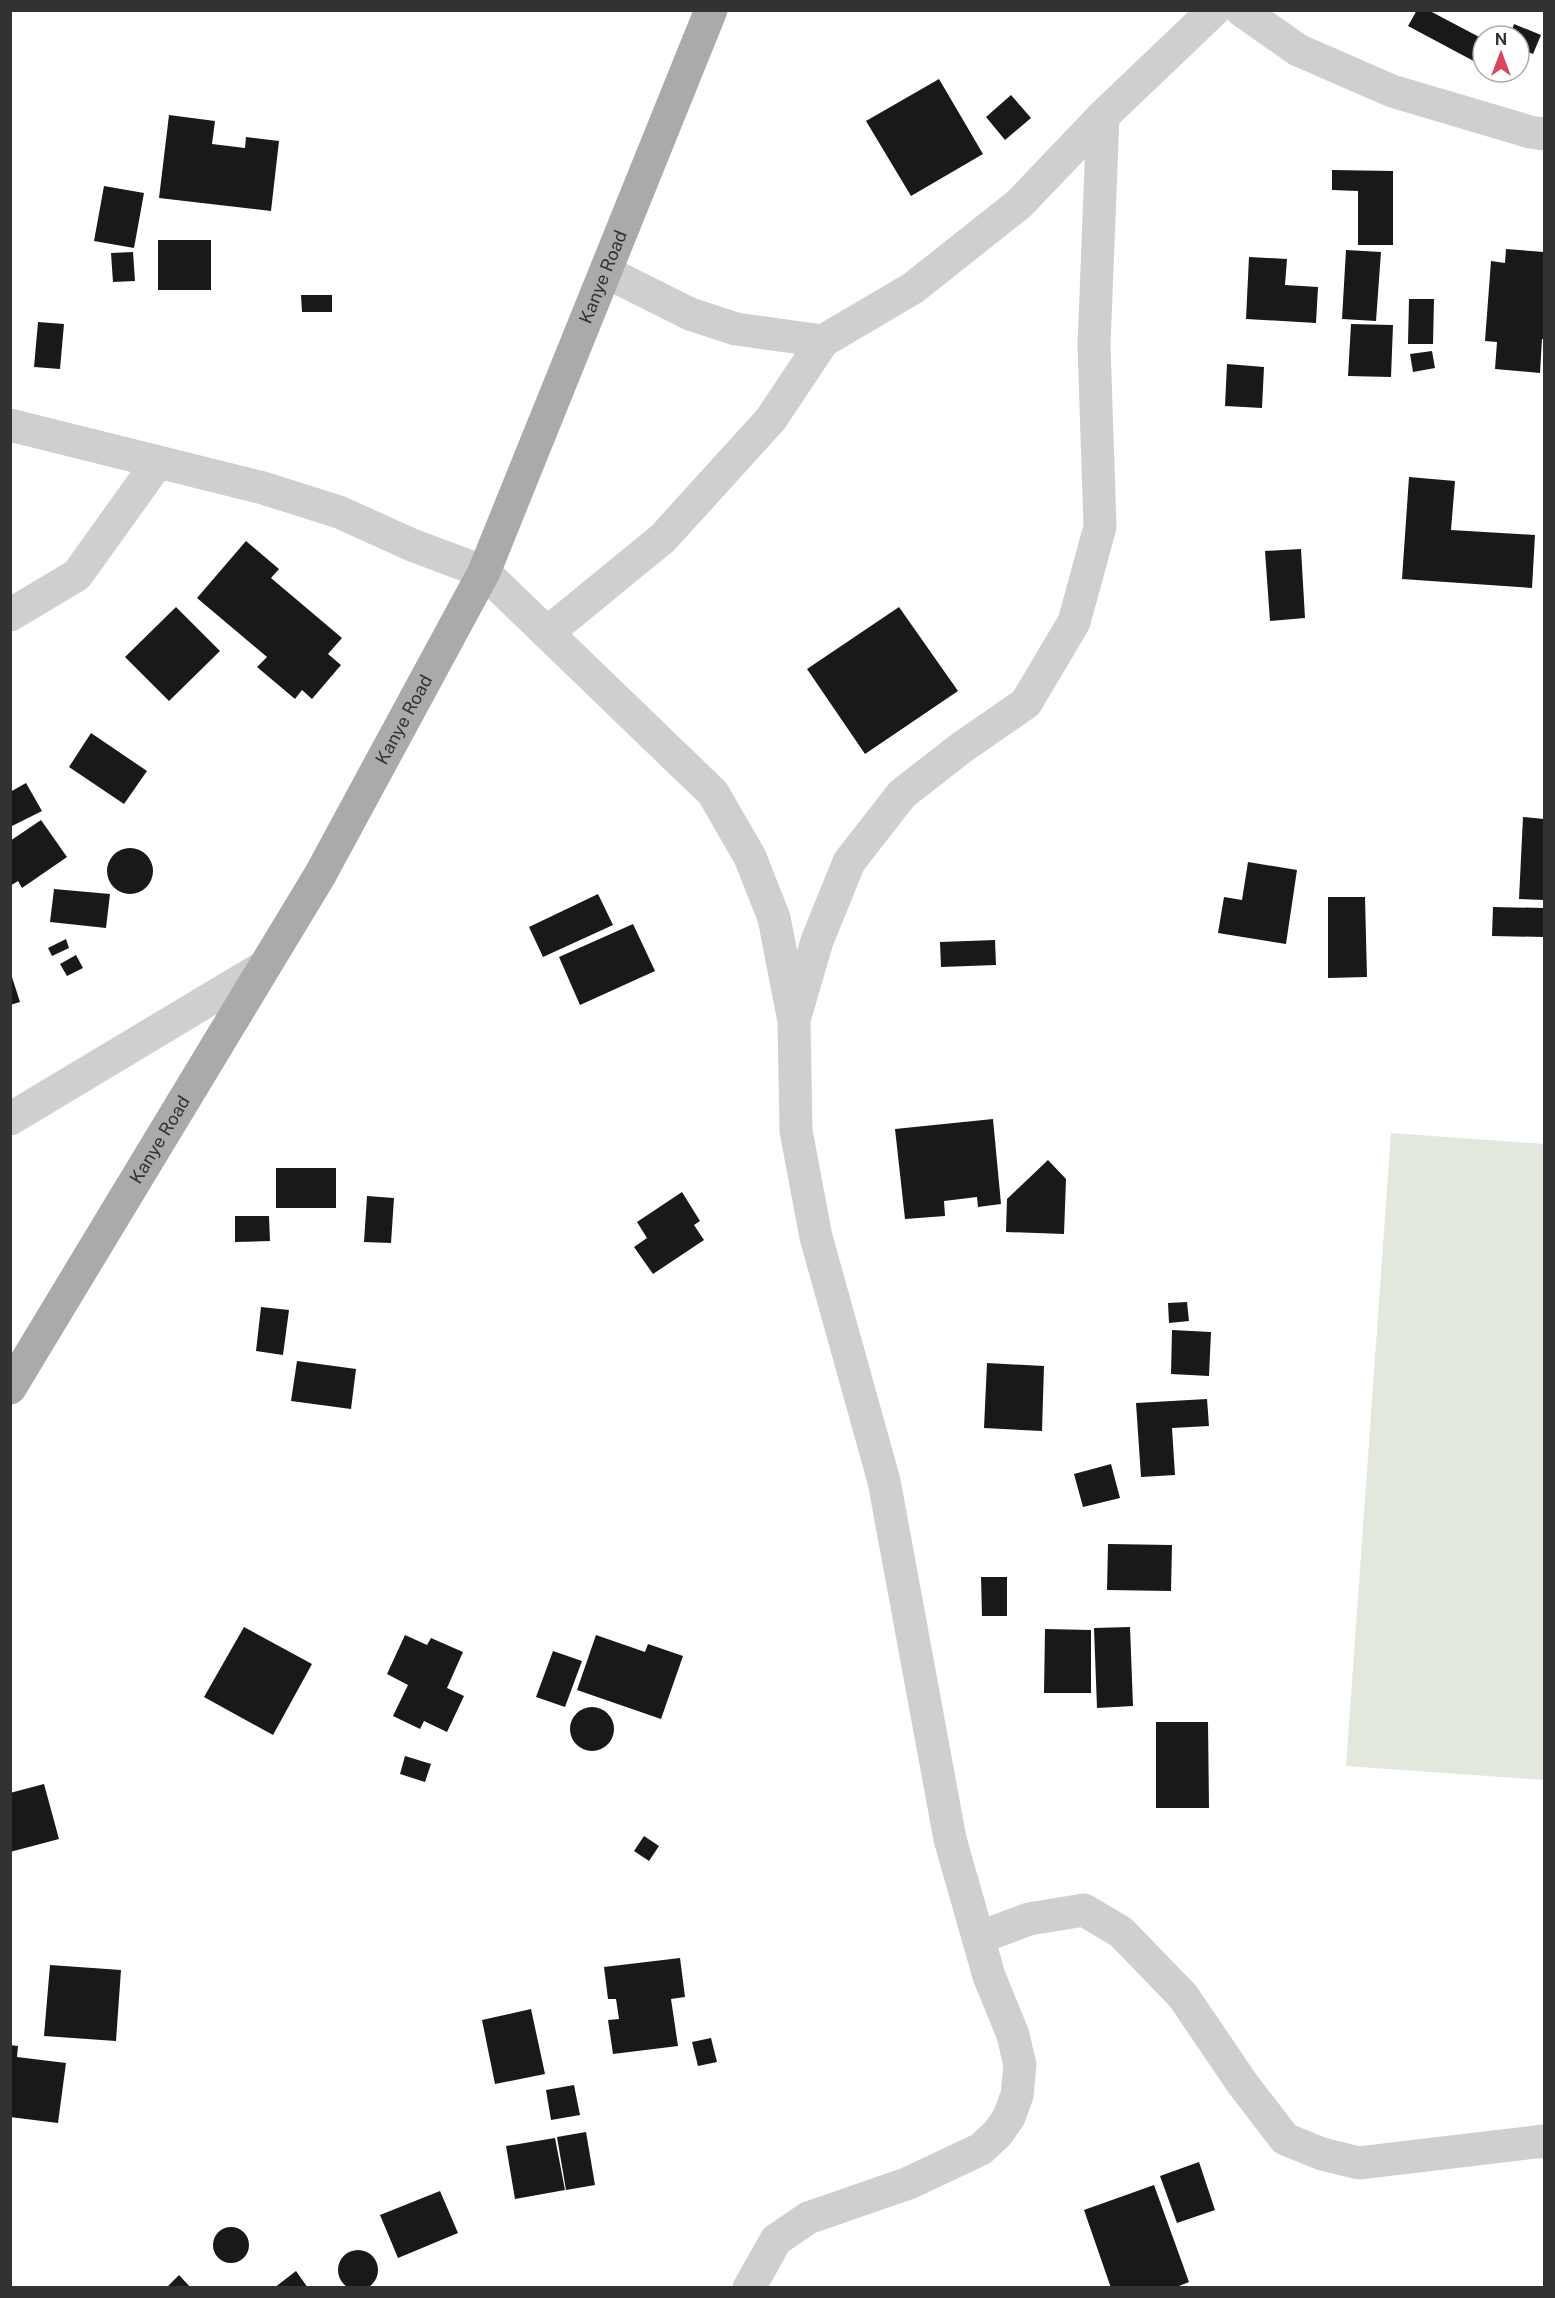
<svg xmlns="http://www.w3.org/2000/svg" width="1555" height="2298" font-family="'Public Sans',sans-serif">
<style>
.green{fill:#e3e8dc}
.building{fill:#191919}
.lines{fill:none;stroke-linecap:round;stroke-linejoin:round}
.minor{stroke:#cfcfcf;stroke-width:33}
.major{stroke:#aaa;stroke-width:33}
.labels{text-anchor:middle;stroke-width:6;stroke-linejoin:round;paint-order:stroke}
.street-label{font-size:18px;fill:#323232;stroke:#fff}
</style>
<rect width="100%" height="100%" fill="#fff"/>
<path class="green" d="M1391 1133 1544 1144V1780L1346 1766Z"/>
<path class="building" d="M1417 10H1428L1483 39V66L1408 26Z
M1514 24 1541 35 1533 54 1519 48V36H1510Z
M939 79 983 154 911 196 866 121Z
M1011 95 1031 118 1005 140 986 117Z
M169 115 215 121 212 144 245 148 246 137 279 141 271 211 159 198Z
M1332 170 1393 171V245H1358V191L1332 190Z
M104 186 144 193 134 248 94 241Z
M158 240H211V290H158Z
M1506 249 1544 252V339H1542L1540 373 1495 369 1497 342 1485 341 1491 261 1505 263Z
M1346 250 1381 252 1376 321 1342 319Z
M133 252 135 281 113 282 111 253Z
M1249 257 1287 259 1285 285 1318 287 1316 323 1246 319Z
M301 295H332V312H302Z
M1409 299H1434L1433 344H1408Z
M38 322 64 324 60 369 34 367Z
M1351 324 1393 325 1391 377 1348 376Z
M1432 351 1435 368 1413 372 1410 354Z
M1227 364 1264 367 1262 408 1225 406Z
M1409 477 1455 481 1451 530 1535 535 1532 588 1402 579Z
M246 541 279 569 271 578 342 638 328 654 341 665 312 699 302 690 295 699 257 667 267 657 197 598Z
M1301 549 1305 618 1270 621 1265 551Z
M176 607 220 651 169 701 125 657Z
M899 607 958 691 865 754 807 669Z
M91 733 147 771 124 804 69 767Z
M26 783 42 811 10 827V792Z
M1523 817 1544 819V900L1519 899Z
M41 820 67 857 22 888 18 881 10 886V841Z
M107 871a23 23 0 1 1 46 0a23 23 0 1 1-46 0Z
M1248 862 1297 870 1286 944 1218 933 1224 897 1242 900Z
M54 889 110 894 106 928 50 922Z
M598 894 613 925 543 957 529 927Z
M1328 897H1365L1367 977 1328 978Z
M1493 907 1544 908V937L1492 936Z
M633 924 655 971 580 1005 559 957Z
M66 939 69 948 52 956 48 948Z
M995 940 996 965 941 967 940 942Z
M76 955 83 968 67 976 60 964Z
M10 971 20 1002 10 1005Z
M993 1119 1001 1204 978 1207 977 1197 944 1201 945 1216 905 1219 895 1129Z
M1048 1160 1066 1179 1064 1234 1006 1232 1007 1199Z
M276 1168H336V1208H276Z
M682 1192 700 1221 694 1225 704 1240 653 1274 634 1247 647 1238 637 1222Z
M367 1196 394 1198 391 1243 364 1242Z
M235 1216H269L270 1241 235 1242Z
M1187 1302 1189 1321 1169 1323 1168 1303Z
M261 1307 289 1310 283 1355 256 1351Z
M1172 1330 1211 1332 1209 1376 1171 1374Z
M297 1361 356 1369 351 1409 291 1401Z
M987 1363 1044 1366 1042 1431 984 1428Z
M1207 1399 1209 1426 1172 1428 1175 1475 1141 1477 1136 1403Z
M1111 1464 1120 1498 1083 1507 1074 1474Z
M1108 1544 1172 1545 1171 1591 1107 1590Z
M981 1577H1007V1616H982Z
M244 1627 312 1664 273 1735 204 1697Z
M1130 1627 1133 1706 1097 1708 1094 1628Z
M1045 1629 1091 1630V1693H1044Z
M405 1635 427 1645 431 1638 463 1652 447 1688 464 1696 447 1732 424 1721 420 1729 393 1716 408 1685 387 1674Z
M596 1635 645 1652 648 1644 683 1656 661 1719 577 1690Z
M553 1651 582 1661 565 1707 536 1697Z
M570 1729a22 22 0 1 1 44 0a22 22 0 1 1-44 0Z
M1156 1722H1208L1209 1808H1156Z
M405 1756 431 1764 425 1782 400 1774Z
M44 1784 59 1839 10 1852V1793Z
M644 1836 659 1846 649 1861 634 1851Z
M680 1958 685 1997 671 1999 678 2046 613 2054 608 2020 619 2019 616 1999H608L604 1967Z
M50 1965 121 1970 116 2041 44 2036Z
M531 2009 545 2074 495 2084 482 2020Z
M711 2038 717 2062 698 2066 692 2042Z
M10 2045 18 2046 17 2057 66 2063 58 2123 10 2117Z
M574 2085 580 2115 551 2120 546 2090Z
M586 2132 595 2185 566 2190 557 2137Z
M555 2138 565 2190 515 2199 506 2146Z
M1199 2162 1215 2210 1177 2223 1160 2176Z
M1154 2185 1189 2282 1174 2288H1111L1084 2210Z
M440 2191 458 2233 398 2258 380 2215Z
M213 2245a18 18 0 1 1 36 0a18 18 0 1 1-36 0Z
M338 2270a20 20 0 1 1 40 0a20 20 0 1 1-40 0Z
M296 2271 308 2288H274Z
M179 2275 191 2288H166Z"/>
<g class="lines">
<path class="minor" d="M1241 10 1298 50 1392 91 1530 132 1544 134
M606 272 690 314 736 329 823 341 913 288 1019 204 1103 116 1214 10
M10 425 263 488 339 512 412 545 484 572 713 793 750 857 774 918 793 1016
M10 615 77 575 158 462
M547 633 663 538 771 419 823 341
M10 1119 265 966
M978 1938 1029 1919 1084 1910 1121 1932 1183 1996 1242 2083 1285 2139 1322 2154 1359 2163 1544 2141
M749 2288 776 2240 808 2218 909 2183 981 2149 998 2133 1009 2117 1017 2095 1020 2065 1013 2035 989 1976 950 1839 884 1481 816 1237 796 1131 794 1020 817 941 849 862 902 794 961 748 1026 703 1074 622 1100 527 1094 345 1103 116"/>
<path class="major" id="s1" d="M10 1388 320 875 484 572 711 10"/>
</g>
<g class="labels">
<g class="street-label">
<text dy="6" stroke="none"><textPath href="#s1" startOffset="1262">Kanye Road</textPath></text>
<text dy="6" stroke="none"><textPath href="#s1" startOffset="776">Kanye Road</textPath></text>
<text dy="6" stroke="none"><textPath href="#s1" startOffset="290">Kanye Road</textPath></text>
</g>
</g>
<rect width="1555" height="2298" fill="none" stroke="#323232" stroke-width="24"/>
<g transform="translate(1501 54)"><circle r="28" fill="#ffffff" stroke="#adadad" stroke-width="1.5"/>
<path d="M0-4.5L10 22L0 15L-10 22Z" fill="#d9455e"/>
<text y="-9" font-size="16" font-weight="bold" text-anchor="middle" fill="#323232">N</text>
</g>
</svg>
